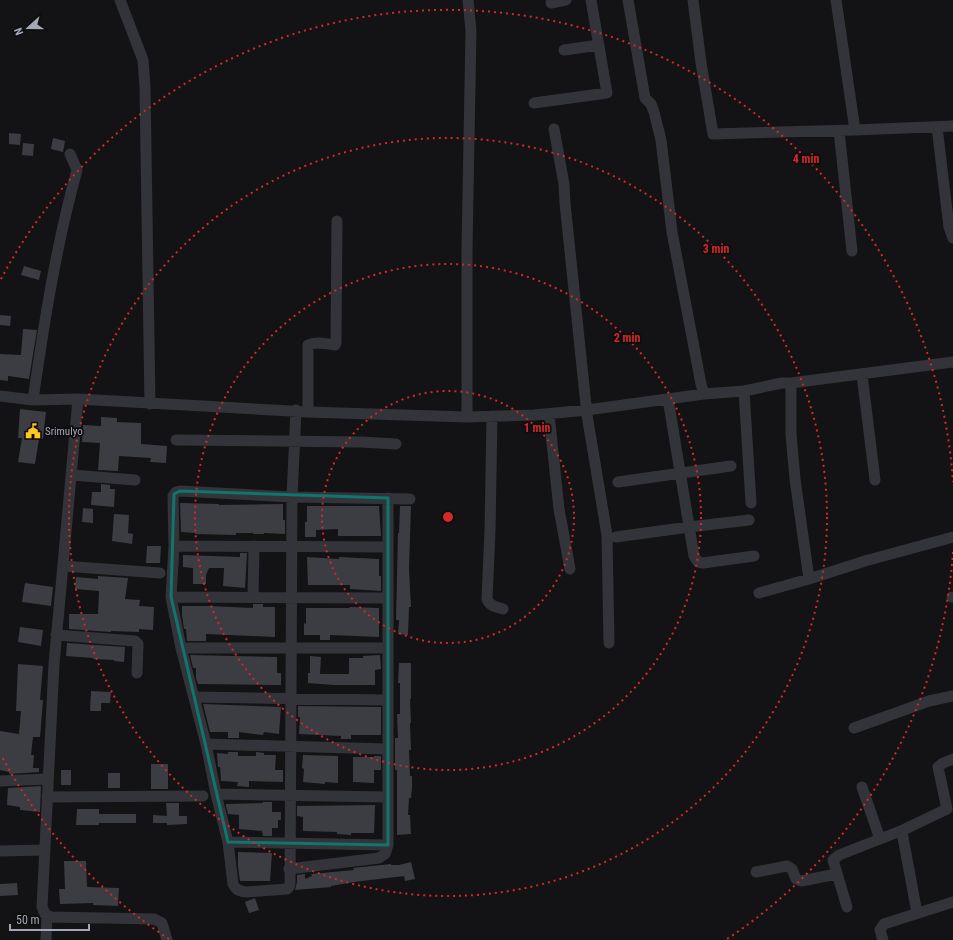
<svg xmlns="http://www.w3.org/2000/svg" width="953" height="940" font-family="'Roboto Condensed',sans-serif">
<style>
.building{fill:#3c3c43}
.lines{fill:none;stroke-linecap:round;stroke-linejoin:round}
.minor{stroke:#33343a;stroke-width:11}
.marked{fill:none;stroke:#0f766e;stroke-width:3;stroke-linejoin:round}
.ring{fill:none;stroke:#d62828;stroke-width:2;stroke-dasharray:2 4}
.labels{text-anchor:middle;stroke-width:3.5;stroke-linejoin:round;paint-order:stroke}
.poi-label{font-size:11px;fill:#a3a7b7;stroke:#0e0e0f;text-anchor:start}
.centre{fill:#d62828;stroke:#0e0e0f;stroke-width:2}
.ring-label{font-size:12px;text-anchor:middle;font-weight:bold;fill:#d62828;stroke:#0e0e0f;stroke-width:3.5;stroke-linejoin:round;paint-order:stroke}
</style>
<rect width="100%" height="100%" fill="#131315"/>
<path class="building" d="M9 133 21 134 20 145 9 144Z
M53 138 65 141 63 152 51 149Z
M23 143 34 144 33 156 22 155Z
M24 266 41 271 39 280 21 275Z
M0 315 11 316 10 326 0 325Z
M23 329 37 330 29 379 8 376V381L0 380V354L21 355Z
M20 409 46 412 43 439H39L35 464 18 462 22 438H18Z
M101 417 117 418V422L141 423V444L167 446 166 463 150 462 151 458 119 456 118 471 98 470 100 443 82 442 83 425 101 426Z
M101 484 110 485V489H115L114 507 91 505 92 492H101Z
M180 503 219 504V505L283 504V520H285V534L264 533V534H253V533H236V535L195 534V533L181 532Z
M307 506H379L381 536H338V529L316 530V537H305V522H307Z
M400 506H411L409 569 411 607H409L408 635 398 634 399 620H396L398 533H399Z
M83 508 93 509V523L82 522Z
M114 514 129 515 128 533 133 534 132 544 112 541Z
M147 546H161L160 563H146Z
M240 553H247L245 588 223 586 224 568H209L206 575V584H193V568L183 567V555L240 557Z
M307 557 339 559V557L379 559V576H381V591L350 589V585H308Z
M98 576 128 578 125 599 140 600 139 606 154 607 153 630 139 629V632L111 631V632L69 629V614H98L99 591 75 589 76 577 98 579Z
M25 583 53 587 51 606 22 602Z
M253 604H263V607H275V637L206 634V641H187L186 629H184L182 615V606H209L253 608Z
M350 607 379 608V637L330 635V640H320V635H304V623L306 624V608H349Z
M20 627 43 630 41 646 18 642Z
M67 643 125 647 124 662 114 661V660L93 659V658L66 656Z
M190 655 277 657V673H281V685L198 684 196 678V668H193Z
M380 655 381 669 375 670V685H334L308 683V673H310V656L321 657 320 674H349V658H363V656Z
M399 663H411V699H410L411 723H410L411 750H409L410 776H412V788L411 798H409L408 815H410L411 834 397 835V770H395V738H398L397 714H400V683H398Z
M18 664 43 666 40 700H43L40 737H33L31 755H34L33 768H39V772L9 774V772L0 770V731L19 734 21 711H16Z
M91 691 111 692 110 703H101V711H90Z
M203 704 281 707 279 734 264 732 263 735 239 732V738H228V732H210Z
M298 706 381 707V735H351V739H341V736L299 734 300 717H298Z
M228 752H238V756H256V752L264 753V755H276L275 770H283V782L249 781V787L237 786 238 782 221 781 220 767H218L217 753 228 754Z
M303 755 338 756V783L325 782V784L303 782 304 769 302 768Z
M374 756H381V770H374V783L353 782V757H374Z
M151 764H168V789H151Z
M61 770H71V785H61Z
M108 773H120V788H108Z
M41 786 40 812 20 810V807L7 805 8 788Z
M263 802H272V812H281V820H278V828H272V836H263L262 831 239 829V815L228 814 226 806V804L263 803Z
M166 803H179V816H187V824L167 825V823H153V815L167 816Z
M375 805 374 833H351V835L337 834V832L303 831V817L297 816V806Z
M77 809H99V814H136V823H99V825H76Z
M238 852 272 853 270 881H240L238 866Z
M64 861H86L87 887 119 888 118 906 93 905V903L60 904 59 889H65Z
M411 862 415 879 405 881 404 876 354 882 331 886V887L295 890 297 882 298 881H297V875L305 874V879L312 876 311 874 354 870 353 868 391 864V865H399Z
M17 883 18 895 0 896V884Z
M255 898 259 910 249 913 245 902Z"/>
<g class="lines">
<path class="minor" d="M120 0 143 60 145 87 150 404
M628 0 645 98 651 104 654 112 661 140 672 232 701 384 704 394
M693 0 701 63 713 134 855 130
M836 0 855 130 953 126
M551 3 566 0
M564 50 599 45
M534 103 607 93 591 0
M937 127 949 227 953 238
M554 129 564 184 565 203 587 415 607 535 609 643
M839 131 852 251
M862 375 875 480
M791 383V434L795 479 809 579
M744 391 751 503
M0 396 33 400 78 399 308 412 467 417 534 415 587 410 704 394 744 391 782 383H791L953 362
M78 399 54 664 42 907 45 914 51 917 154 919 162 923 167 940
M668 399 694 556 698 562 703 563 754 556
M33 400C44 323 56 246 77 170L70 154
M296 410 292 497 290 884 289 887 287 889 246 892C239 891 236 890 233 884L228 842 216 794 206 744 181 648 171 597 174 546 173 496 176 492 180 491 292 497 410 499
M308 412V345C316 341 326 344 335 345L336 343 337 221
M549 414 559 509 570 569
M492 416 490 531 487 599C489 606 497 607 503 609
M467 417V249L471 31 468 0
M176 440 360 442 396 444
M72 475 135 480
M618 482 731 466
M616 537 689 527 749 520
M174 546 388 547
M63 566 160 573
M759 593 809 579 865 561 953 537
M171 597 387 598
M253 597 254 546
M952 597H953
M56 635 135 641 138 644 137 673
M181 648H387
M194 697 387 700
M854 728 929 701 953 696
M206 744 387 749
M0 781 48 779
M862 787 880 839
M216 794 387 797
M47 797 203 796
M228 842 388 845
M0 851 45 850
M289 869 379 858 385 854 388 845V498
M756 872 787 866 792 869 796 879 801 881 837 874
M847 907 833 860 839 855 903 830
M917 913 902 832 903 830 947 809 938 767 943 763 953 759
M46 940 47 915
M883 940 880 930 884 924 953 902"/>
</g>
<path class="marked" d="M180 491 388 498V845L228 842 171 597 174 494Z"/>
<g class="ring">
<circle cx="448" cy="517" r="126"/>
<circle cx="448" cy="517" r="253"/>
<circle cx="448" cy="517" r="379"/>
<path d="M953 552A506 506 0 0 1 727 939M169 939A506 506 0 0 1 1 755M1 279A506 506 0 0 1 953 482"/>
</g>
<defs>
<g id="civic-bare" transform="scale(1.2)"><path d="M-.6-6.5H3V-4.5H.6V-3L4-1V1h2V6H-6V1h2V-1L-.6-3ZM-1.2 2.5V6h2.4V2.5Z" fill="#ffc720" stroke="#0e0e0f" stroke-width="2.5" paint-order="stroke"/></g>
</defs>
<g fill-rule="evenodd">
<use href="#civic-bare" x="33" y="431"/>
</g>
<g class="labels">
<g class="poi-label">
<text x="45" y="435">Srimulyo</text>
</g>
</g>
<circle cx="448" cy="517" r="6" class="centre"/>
<g class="ring-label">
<text x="806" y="163">4 min</text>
<text x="716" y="253">3 min</text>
<text x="627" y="342">2 min</text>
<text x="537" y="432">1 min</text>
</g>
<g transform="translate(28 28) rotate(249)" stroke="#0e0e0f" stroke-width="3" paint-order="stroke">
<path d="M0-3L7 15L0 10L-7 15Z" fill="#a3a7b7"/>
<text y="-6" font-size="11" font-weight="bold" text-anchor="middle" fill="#a3a7b7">N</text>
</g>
<path d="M10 924v6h79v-6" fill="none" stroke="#a3a7b7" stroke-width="2"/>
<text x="16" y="924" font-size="12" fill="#a3a7b7" stroke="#0e0e0f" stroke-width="3" paint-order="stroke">50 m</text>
</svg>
